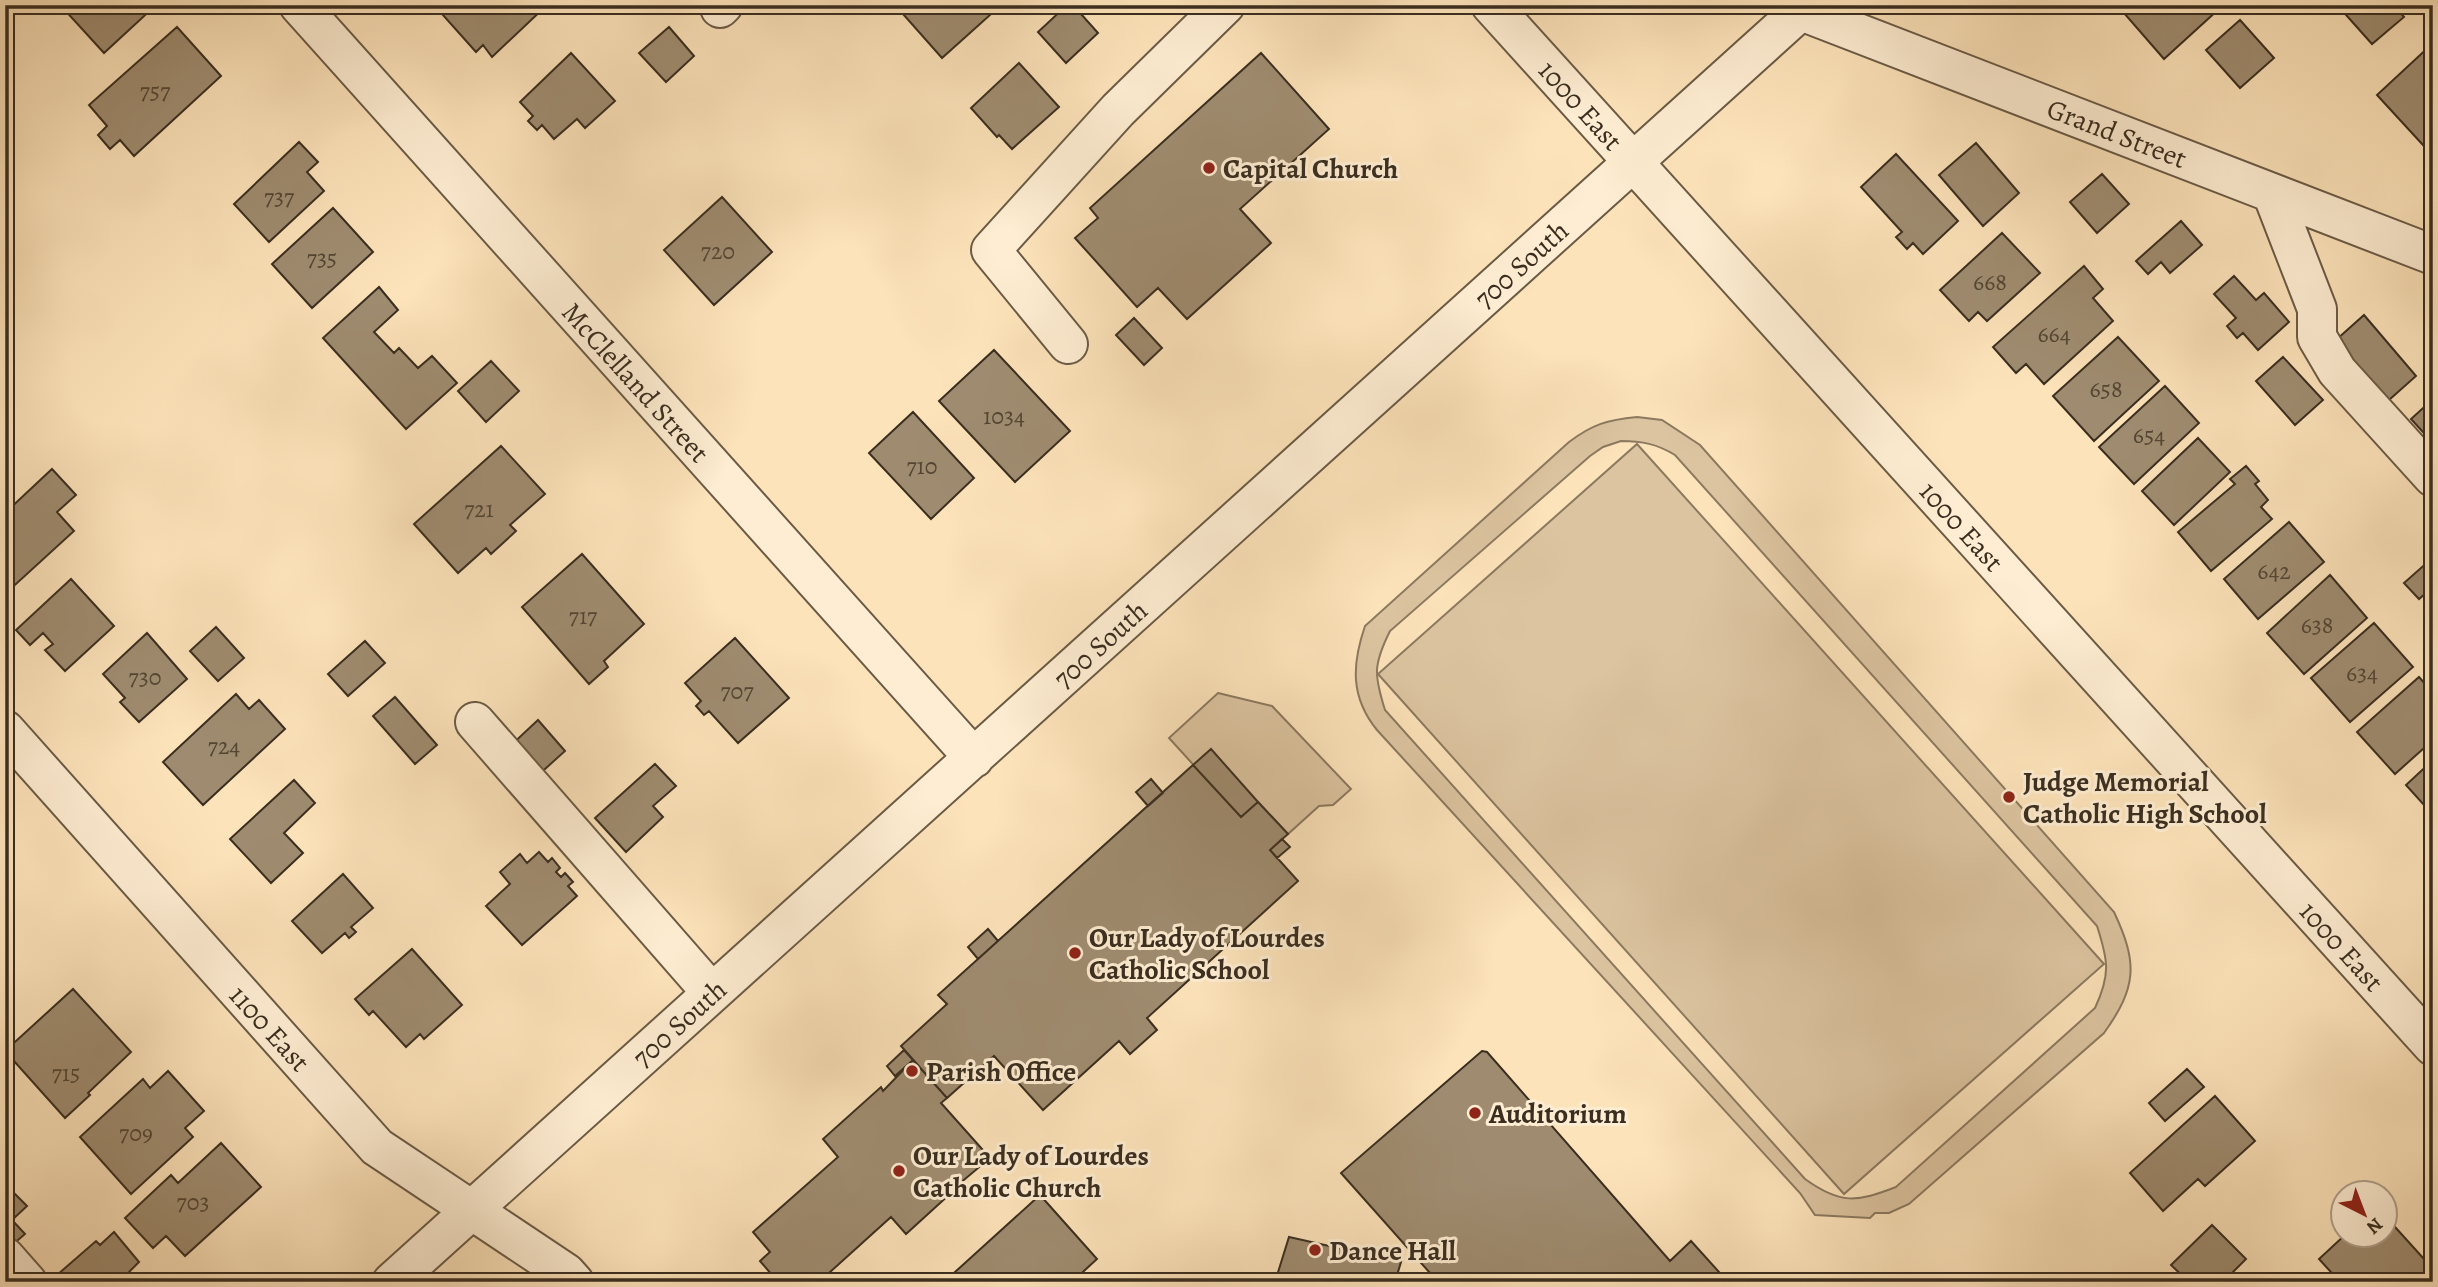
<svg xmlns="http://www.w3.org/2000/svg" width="2438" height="1287" font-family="Alegreya,serif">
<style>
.green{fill:#dcc4a0;stroke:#8b7960;stroke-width:2;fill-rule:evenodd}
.building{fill:#9f8c70;stroke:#3a2e20;stroke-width:2}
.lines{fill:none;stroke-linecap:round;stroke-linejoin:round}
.minor-casing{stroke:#6b5b46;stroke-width:42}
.minor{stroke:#feedd2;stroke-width:38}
.poi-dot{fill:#8f2418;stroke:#feedd2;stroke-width:2.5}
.labels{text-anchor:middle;stroke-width:6;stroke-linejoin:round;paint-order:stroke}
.number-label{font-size:24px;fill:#534634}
.street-label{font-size:28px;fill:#3a2e20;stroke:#feedd2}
.poi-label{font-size:28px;font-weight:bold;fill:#3a2e20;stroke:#feedd2;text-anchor:start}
</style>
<rect width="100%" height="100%" fill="#fde3ba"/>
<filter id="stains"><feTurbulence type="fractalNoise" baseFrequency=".00286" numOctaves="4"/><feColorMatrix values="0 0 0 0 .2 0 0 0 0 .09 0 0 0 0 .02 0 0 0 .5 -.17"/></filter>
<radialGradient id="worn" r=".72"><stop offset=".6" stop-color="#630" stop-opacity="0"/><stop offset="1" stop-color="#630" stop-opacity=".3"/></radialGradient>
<path class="green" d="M1637 417 1662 420 1700 445 2114 912C2138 963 2137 987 2104 1033L1909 1204 1889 1213H1875L1870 1218 1815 1215 1800 1193 1377 730C1350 697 1352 664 1365 626L1569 442C1593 424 1607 420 1637 417ZM1621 441C1642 441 1657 444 1675 455L2097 926C2108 960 2111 974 2095 1008L1896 1187C1857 1202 1841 1205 1805 1179L1385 710C1374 675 1373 665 1390 631L1590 456 1603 447Z
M1637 444 2104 964 1844 1194 1378 674Z
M1218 693 1272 706 1351 789 1333 805 1319 806 1288 834 1258 802 1241 817 1169 738Z"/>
<path class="building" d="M64 5H156L104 53 62 7Z
M434 5H547L492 57 483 45 476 52Z
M895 5H999L1000 6 942 58Z
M1067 5H1073L1098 33 1066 63 1038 32Z
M2117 5H2218L2220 8 2164 59Z
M2340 5H2394L2404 17 2372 44 2339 7Z
M2240 20 2274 58 2240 88 2206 50Z
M177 27 221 76 134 156 120 140 110 149 98 135 107 126 89 105Z
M669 27 694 56 666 82 639 53Z
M2433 43V136L2423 145 2377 95Z
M571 53 615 101 585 128 577 119 554 139 542 125 537 130 528 121 533 116 520 102Z
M1261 53 1329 129 1240 209 1271 243 1187 319 1158 288 1137 307 1075 238 1098 218 1090 208Z
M1019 63 1059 107 1012 149 999 135 997 137 971 108Z
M299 142 318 162 307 172 324 191 269 242 234 204Z
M1976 143 2019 193 1983 226 1939 175Z
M1896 154 1958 221 1923 254 1913 243 1907 249 1896 237 1902 232 1861 187Z
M2102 174 2129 204 2097 233 2070 202Z
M722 197 772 252 714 305 664 250Z
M333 208 373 252 312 308 272 264Z
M2181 221 2202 245 2170 273 2161 262 2148 274 2136 261Z
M2002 233 2040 273 1987 321 1978 312 1969 321 1940 290Z
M2084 266 2103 289 2093 298 2113 321 2044 384 2026 364 2016 373 1993 347Z
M2234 276 2256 300 2264 293 2289 322 2258 350 2243 333 2237 338 2227 326 2236 318 2214 294Z
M379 287 398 310 374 332 394 353 399 348 418 368 432 356 457 383 406 429 323 338Z
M2364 315 2416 376 2380 408 2327 348Z
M1134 318 1162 348 1144 365 1116 335Z
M2118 337 2159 381 2094 441 2053 396Z
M994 350 1070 431 1015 482 939 401Z
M2283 357 2323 400 2295 425 2256 381Z
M491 361 519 391 486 422 458 391Z
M2165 386 2199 423 2134 484 2099 447Z
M2433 399V443L2411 419Z
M913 412 974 478 931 519 869 453Z
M2198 438 2230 472 2174 525 2142 491Z
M501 446 545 494 510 525 516 531 491 554 486 548 458 573 414 524Z
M2246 466 2259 481 2255 484 2268 500 2261 507 2272 519 2211 571 2178 532 2235 484 2230 479Z
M52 469 76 495 57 512 74 531 5 594V542L9 539 5 534V513Z
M2289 522 2324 562 2258 619 2224 579Z
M582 554 644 624 604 661 608 667 589 684 522 607Z
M2431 559 2433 561V587L2419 599 2404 583Z
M2330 575 2367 618 2304 674 2267 633Z
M71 579 114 626 65 671 45 650 53 644 43 633 30 645 16 630Z
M2374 623 2413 667 2350 722 2311 678Z
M216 627 244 658 218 681 190 651Z
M147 633 187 679 139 722 120 702 125 698 103 674Z
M735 638 789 698 738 743 709 711 704 715 696 706 701 701 685 683Z
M365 641 385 663 348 696 328 674Z
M2419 677 2433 693V740L2395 774 2357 732Z
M236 694 249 709 259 700 285 729 203 805 163 762Z
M395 697 437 745 415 764 373 716Z
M538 720 565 751 535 778 508 748Z
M1211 749 1258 802 1241 817 1193 765Z
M2433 760V815L2406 785Z
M655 764 676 786 653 806 663 817 626 852 595 818Z
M1193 765 1241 817 1258 802 1288 834 1270 850 1298 881 1147 1018 1157 1030 1130 1054 1119 1041 1043 1110 994 1056 947 1098 901 1046 947 1004 938 995Z
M1151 779 1163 793 1148 806 1136 792Z
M294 780 315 803 284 833 303 853 271 883 230 839Z
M1282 839 1290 847 1277 858 1270 850Z
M539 852 548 862 552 858 560 868 556 872 561 877 565 873 573 882 568 886 577 896 522 945 486 906 510 884 500 872 520 854 527 863Z
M343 874 373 908 351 927 356 932 349 938 345 933 322 953 292 921Z
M988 929 998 941 978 959 968 947Z
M412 949 462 1005 424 1039 420 1034 406 1047 373 1011 369 1015 355 999Z
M73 989 131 1052 88 1093 90 1095 65 1118 5 1051Z
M904 1050 913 1060 895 1076 887 1066Z
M1482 1051 1487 1052 1670 1261 1691 1241 1728 1282H1438L1341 1173Z
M913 1060 947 1098 941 1103 990 1158 958 1185 956 1183 947 1191 950 1194 906 1234 891 1217 819 1282H796L788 1274 778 1282 760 1261 770 1252 753 1232 838 1157 823 1139 881 1087 883 1091Z
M2187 1069 2204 1087 2165 1121 2149 1103Z
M168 1071 204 1111 185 1128 193 1137 131 1194 80 1137 143 1079 150 1088Z
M2215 1096 2255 1141 2205 1186 2198 1179 2163 1211 2130 1173Z
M221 1143 261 1187 185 1256 166 1236 153 1248 125 1218 171 1175 178 1183Z
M7 1186 27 1206 12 1220 25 1234 11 1246 5 1239V1188Z
M1040 1195 1097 1259 1072 1282H944Z
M2386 1217 2433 1269 2418 1282H2340L2319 1259 2346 1234H2386Z
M2212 1225 2246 1259 2223 1282H2189L2171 1265Z
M114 1232 139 1262 129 1272 137 1282H49L96 1241 100 1245Z
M1289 1237 1401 1262 1395 1282H1275Z"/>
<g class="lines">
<g class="minor-casing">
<path id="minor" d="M299 5 974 758
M1491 5 2433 1046
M720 8 723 5
M1801 11 2433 255
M2272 193 2317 309V337L2337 371 2433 477
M1068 344 991 250 1118 110 1225 5
M475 722 712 993
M5 730 377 1147 566 1273 574 1282
M5 1257 27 1282
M392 1282 1807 5"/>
</g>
<use href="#minor" class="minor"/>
</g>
<g class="poi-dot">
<circle cx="1209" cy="168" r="7"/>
<circle cx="2009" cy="797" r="7"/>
<circle cx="1075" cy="953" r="7"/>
<circle cx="912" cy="1071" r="7"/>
<circle cx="1475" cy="1113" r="7"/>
<circle cx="899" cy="1171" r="7"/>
<circle cx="1315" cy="1250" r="7"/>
</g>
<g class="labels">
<g class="number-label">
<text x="155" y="99">757</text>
<text x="279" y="205">737</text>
<text x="718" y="259">720</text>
<text x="322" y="266">735</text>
<text x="1990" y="290">668</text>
<text x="2054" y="342">664</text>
<text x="2106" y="397">658</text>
<text x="1004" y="424">1034</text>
<text x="2149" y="443">654</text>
<text x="922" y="474">710</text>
<text x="479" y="517">721</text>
<text x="2274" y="579">642</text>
<text x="583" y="624">717</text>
<text x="2317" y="633">638</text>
<text x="2362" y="681">634</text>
<text x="145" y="685">730</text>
<text x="737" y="699">707</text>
<text x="224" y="754">724</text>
<text x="66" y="1081">715</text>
<text x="136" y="1141">709</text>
<text x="193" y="1210">703</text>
</g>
<g class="street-label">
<text transform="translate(1581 105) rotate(48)" y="10">1000 East</text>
<text transform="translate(2117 133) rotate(21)" y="10">Grand Street</text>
<text transform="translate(1521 264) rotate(-42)" y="10">700 South</text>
<text transform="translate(636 382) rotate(48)" y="10">McClelland Street</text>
<text transform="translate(1962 526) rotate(48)" y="10">1000 East</text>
<text transform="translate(1100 644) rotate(-42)" y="10">700 South</text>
<text transform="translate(2342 946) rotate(48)" y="10">1000 East</text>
<text transform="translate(679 1023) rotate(-42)" y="10">700 South</text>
<text transform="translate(270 1028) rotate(48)" y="10">1100 East</text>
</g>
<g class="poi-label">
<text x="1223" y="178">Capital Church</text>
<text x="2023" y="791">Judge Memorial<tspan x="2023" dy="32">Catholic High School</tspan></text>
<text x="1089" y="947">Our Lady of Lourdes<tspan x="1089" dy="32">Catholic School</tspan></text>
<text x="926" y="1081">Parish Office</text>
<text x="1489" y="1123">Auditorium</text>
<text x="913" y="1165">Our Lady of Lourdes<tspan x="913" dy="32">Catholic Church</tspan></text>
<text x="1329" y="1260">Dance Hall</text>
</g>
</g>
<rect width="2438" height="1287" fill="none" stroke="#fde3ba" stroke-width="28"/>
<rect x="7" y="7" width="2424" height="1273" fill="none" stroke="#3a2e20" stroke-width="3.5"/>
<rect x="14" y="14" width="2410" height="1259" fill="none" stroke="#3a2e20" stroke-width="2"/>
<g transform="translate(2364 1214) rotate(138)"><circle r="33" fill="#feedd2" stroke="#b0a18b" stroke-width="2"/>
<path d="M0-5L12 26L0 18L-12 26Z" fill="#8f2418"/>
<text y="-10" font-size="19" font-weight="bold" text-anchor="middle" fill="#3a2e20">N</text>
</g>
<rect width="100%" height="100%" filter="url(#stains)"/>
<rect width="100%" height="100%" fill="url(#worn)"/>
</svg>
